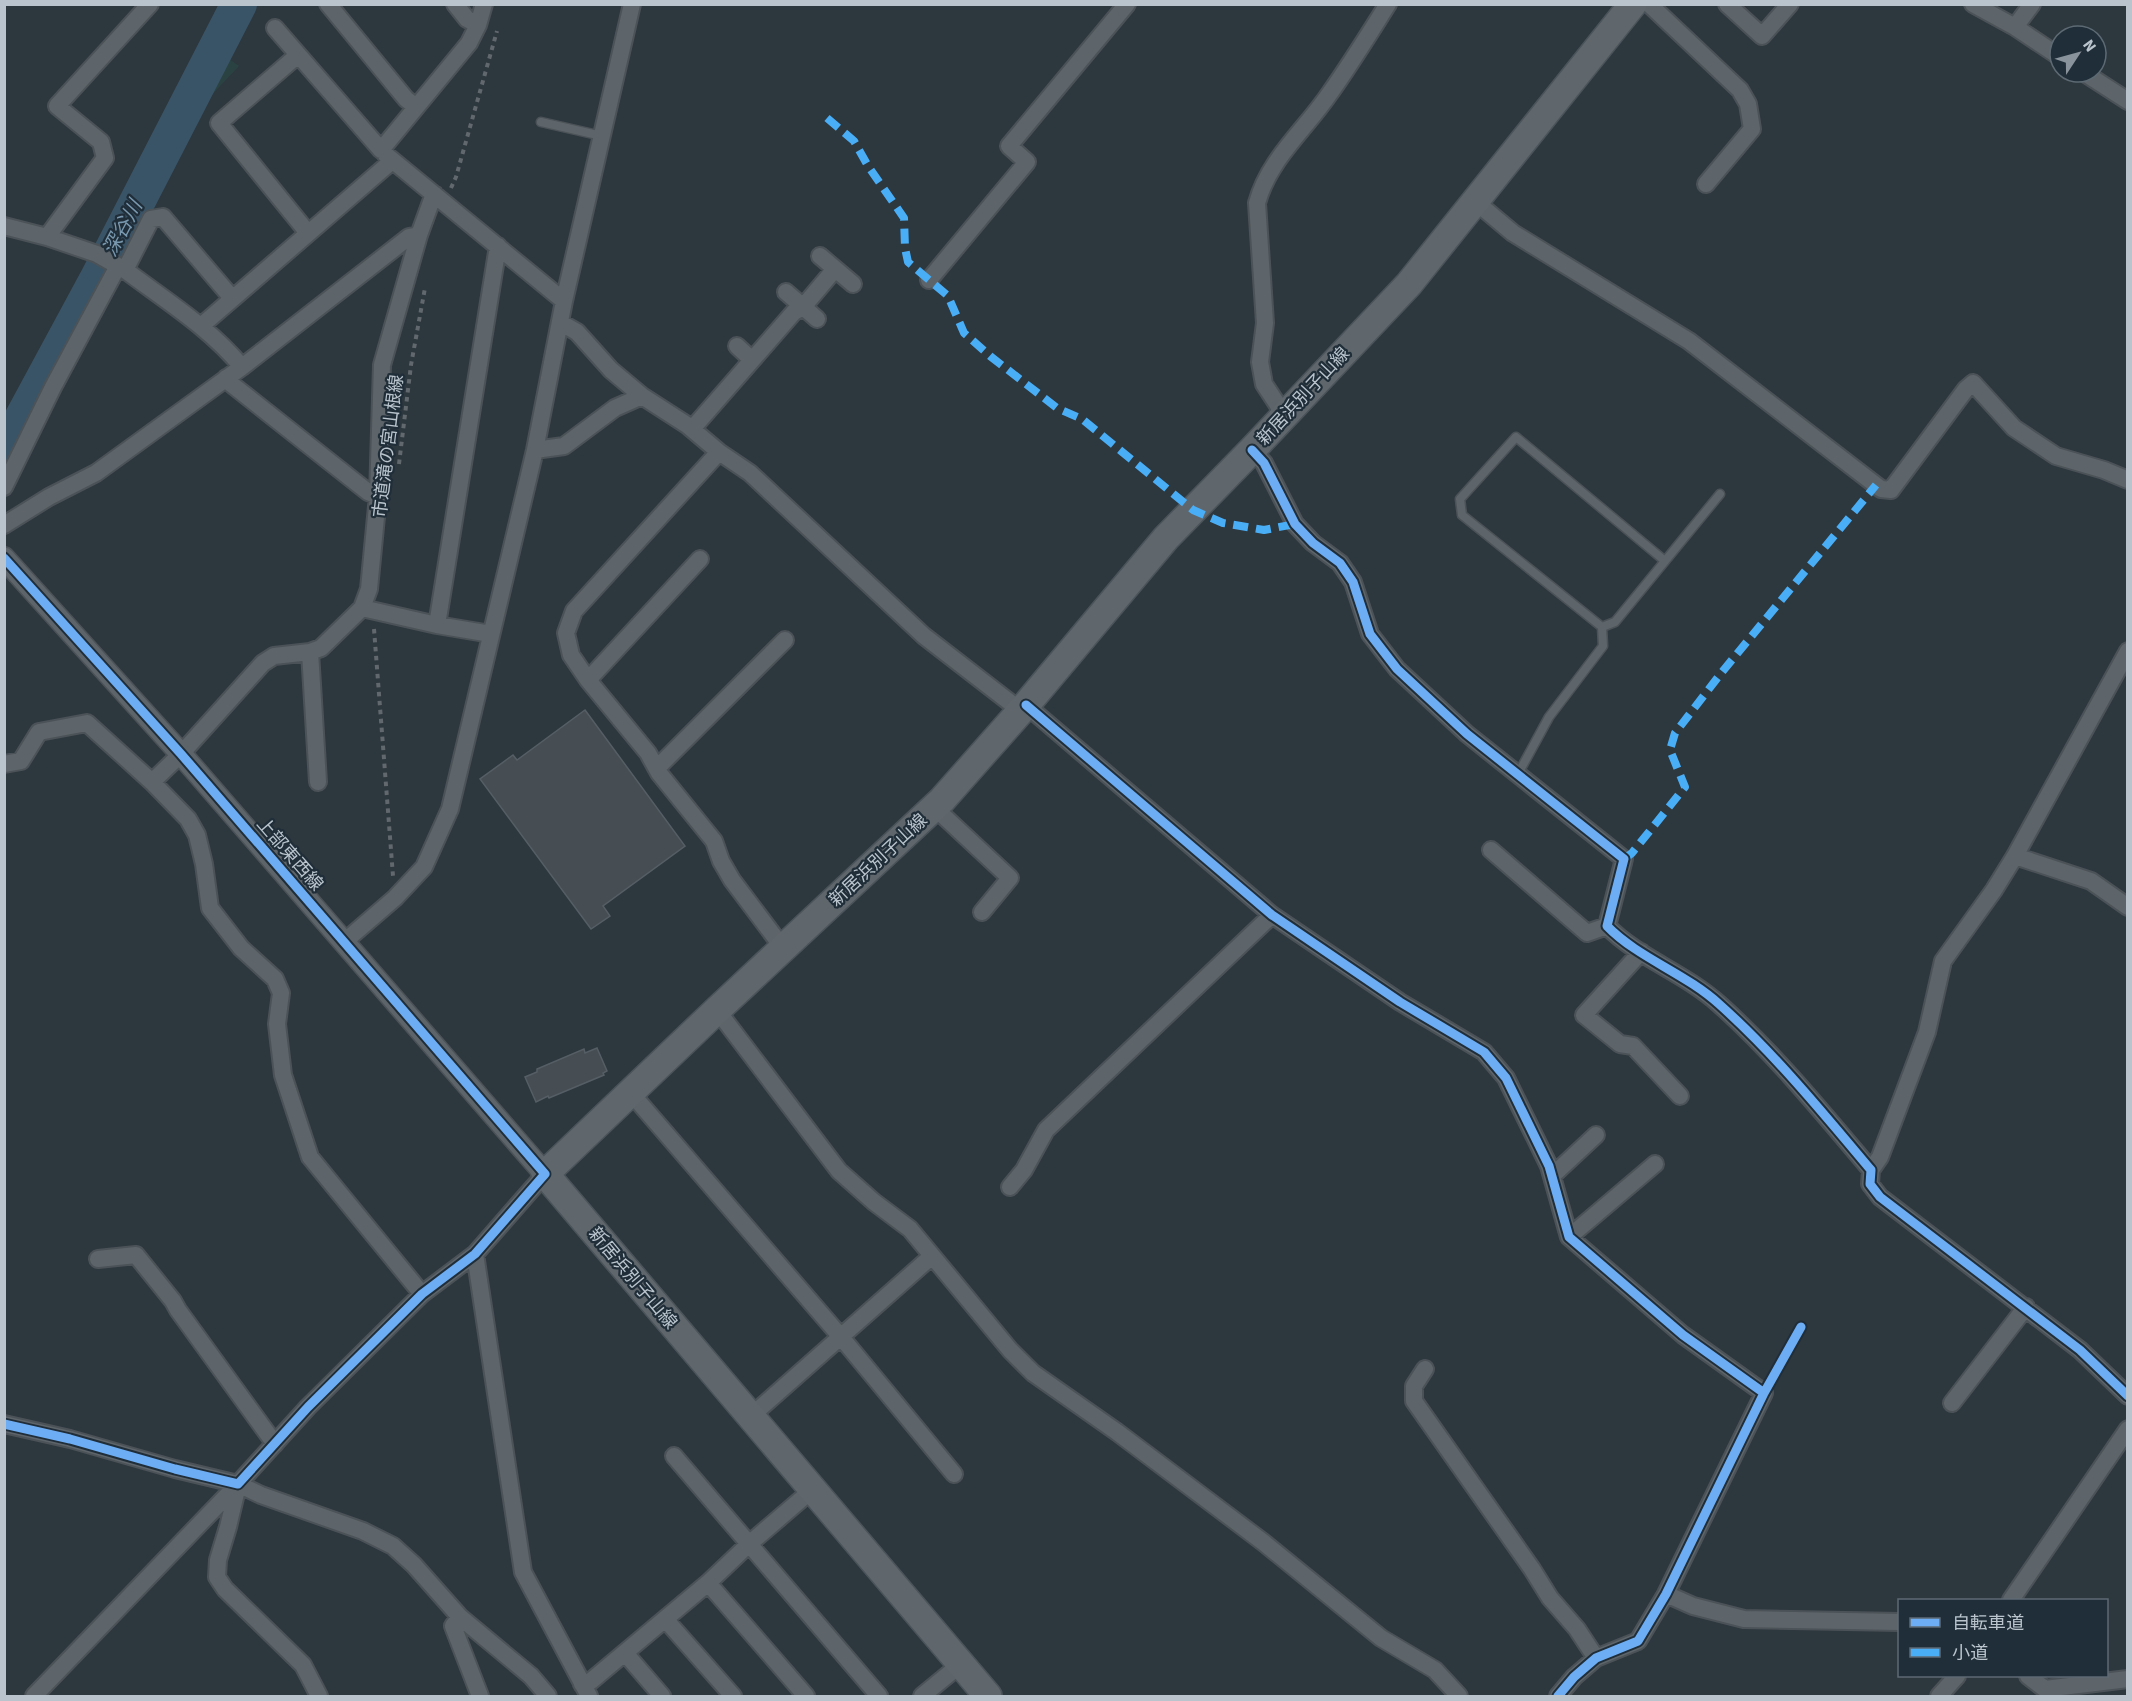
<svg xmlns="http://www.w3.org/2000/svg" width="2132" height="1701" font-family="'Source Sans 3','Noto Sans JP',sans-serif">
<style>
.green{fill:#2a4342}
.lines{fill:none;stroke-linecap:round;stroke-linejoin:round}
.river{stroke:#3a5467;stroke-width:36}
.building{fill:#464e53;stroke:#565e65;stroke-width:1.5}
.service-casing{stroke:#4c5358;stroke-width:11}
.minor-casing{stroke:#4c5358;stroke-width:20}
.tertiary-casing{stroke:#4c5358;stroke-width:24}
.primary-casing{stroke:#4b545a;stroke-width:30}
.path{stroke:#62696e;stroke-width:4;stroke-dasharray:4.5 4.5;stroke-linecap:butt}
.service{stroke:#5e656a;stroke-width:8}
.minor{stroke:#5e656a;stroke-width:16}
.tertiary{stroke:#5e656a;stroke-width:21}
.primary{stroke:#60676c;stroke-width:27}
.quiet{stroke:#49aef6;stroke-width:8;stroke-dasharray:15 8;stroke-linecap:butt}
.cycleway-casing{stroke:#202e39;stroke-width:13}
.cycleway{stroke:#6dadf4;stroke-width:9}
.labels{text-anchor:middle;stroke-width:4.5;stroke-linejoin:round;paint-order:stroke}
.street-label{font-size:18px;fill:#b9c4cd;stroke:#202e39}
.water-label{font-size:20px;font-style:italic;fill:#7999b0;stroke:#202e39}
</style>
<rect width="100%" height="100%" fill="#2d373e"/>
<path class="green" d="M219 52 239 66 203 104Z"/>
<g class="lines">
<path class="river" d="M4 452 99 276 239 4"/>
</g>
<path class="building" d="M585 710 685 846 603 906 610 916 591 929 480 779 513 755 517 760Z
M597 1048 607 1071 603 1073 604 1075 549 1098 548 1096 536 1102 525 1077 537 1072V1069L584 1049 585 1053Z"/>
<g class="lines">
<g class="service-casing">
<path id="service" d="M541 122 602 136
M1602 627 1615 622 1720 494
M1518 774 1549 717 1603 646 1602 627 1462 515 1460 499 1516 437 1665 561"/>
</g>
<g class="minor-casing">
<path id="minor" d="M328 4 406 99 416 107
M455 4 467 19 478 25
M1649 4 1740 90 1748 104 1752 129 1706 184
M1727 4 1762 36 1790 4
M1973 4 2015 27 2060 57
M2015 27 2032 4
M275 28 381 150 469 43 478 25 484 4
M298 55 219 123 308 233
M2083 72 2128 101
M386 155 564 301
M1476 202 1513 233 1689 341 1881 489 1891 490 1966 389 1973 383 2014 428 2056 456 2104 470 2128 480
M4 226 47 237 97 254 118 266 53 387 4 487
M47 237 105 158 101 142 57 106 150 4
M820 256 853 284
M118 266 125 270 151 219 163 217 232 298
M125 270C165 300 210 328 242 367L409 237 419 235
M929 280 1027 162 1009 146 1127 4
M786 292 817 319
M561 323 577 332 611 370 642 396 687 425 719 452 750 473 924 636 1021 711
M201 326 392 161
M737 346 752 360
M226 378 230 383 368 492 378 496
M1285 416 1264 384 1260 362 1265 323 1257 203C1269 159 1305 130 1330 93 1350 65 1369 34 1388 4
M692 429 794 312 803 307 835 269
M535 450 564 446 615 408 642 396
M1252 450 1264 463 1295 524 1313 543 1340 563 1353 582 1370 634 1397 669 1467 734 1624 859 1607 926C1638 958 1685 973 1719 1004 1775 1054 1823 1113 1871 1170L1870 1184 1880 1197 2080 1350 2128 1396
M719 452 574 611 566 633 571 655 588 680 648 753 659 773 714 841 721 861 732 880 783 948
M4 525 49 497 96 473 242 367
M362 608 369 589 378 496 382 365 419 235 434 194
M437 625 498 246
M310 652 321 648 362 608 437 625 491 634
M588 680 700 559
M1026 705 1272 915 1400 1002 1484 1052 1506 1078 1549 1166 1569 1237 1683 1335 1764 1393 1666 1594 1638 1641 1596 1658 1574 1677 1558 1696
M4 764 21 761 39 732 87 723 152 782 188 819 197 835 204 864 210 908 241 948 275 979 281 993 277 1024 283 1075 310 1157 422 1294
M657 768 785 640
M152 782 181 754 263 663 274 656 310 652 318 782
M934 807 1010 878 982 912
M1491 850 1587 933 1607 926
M2015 856 2091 881 2128 907
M344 942 395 898 424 867 450 809 535 450 564 301 632 4
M1641 952 1584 1015 1620 1044 1633 1046 1680 1096
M717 1010 839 1171 874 1202 910 1229 1010 1350 1033 1373 1117 1432 1263 1542 1381 1638 1435 1670 1459 1696
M631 1093 841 1337 954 1474
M1871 1170 1880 1157 1927 1032 1943 961 1994 890 2015 856 2128 651
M1552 1176 1596 1135
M1010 1187 1024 1170 1046 1130 1272 915
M1569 1237 1655 1164
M475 1254 523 1572 589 1696
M98 1259 136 1255 173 1301 178 1310 275 1444
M1425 1369 1414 1386V1401L1532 1569 1550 1598 1577 1629 1596 1658
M1952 1403 2026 1307
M750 1417 932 1256
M4 1424 70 1439 175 1469 238 1484 308 1407 422 1294 475 1254 545 1174
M674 1456 879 1696
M238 1484 261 1495 363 1531 393 1546 414 1565 460 1617 531 1676 548 1696
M238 1485 228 1527 218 1560 217 1577 225 1589 303 1665 319 1696
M708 1583 806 1696
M1666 1594 1693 1606 1744 1619 1900 1622
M2011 1600 2128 1429
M460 1617 453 1626 480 1696
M665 1619 733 1696
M625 1653 662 1696
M2028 1676 2045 1689 2128 1679
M582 1684 591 1681 708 1583 749 1544 812 1490
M34 1696 238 1484
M922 1696 961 1664
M1939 1696 1957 1676"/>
</g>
<g class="tertiary-casing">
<path id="tertiary" d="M4 558 181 754 545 1174"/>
</g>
<g class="primary-casing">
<path id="primary" d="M988 1696 545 1174 717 1010 942 800 1026 705 1166 538 1252 450 1409 284 1633 4"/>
</g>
<path class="path" d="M451 188 456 177 497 31
M399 464 411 365 425 288
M374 629 393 876"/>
<use href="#service" class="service"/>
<use href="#minor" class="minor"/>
<use href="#tertiary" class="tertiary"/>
<use href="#primary" class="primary"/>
<path class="quiet" d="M827 118 854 141 868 166 904 218 905 248 908 262 948 296 964 333 990 356 1057 408 1082 419 1193 510 1223 523 1264 530 1295 524
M1624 859 1632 853 1685 787 1670 750 1675 733 1722 672 1876 485"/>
<g class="cycleway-casing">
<path id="cycleway" d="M1252 450 1264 463 1295 524 1313 543 1340 563 1353 582 1370 634 1397 669 1467 734 1624 859 1607 926C1638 958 1685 973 1719 1004 1775 1054 1823 1113 1871 1170L1870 1184 1880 1197 2080 1350 2128 1396
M4 558 181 754 545 1174 475 1254 422 1294 308 1407 238 1484 175 1469 70 1439 4 1424
M1026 705 1272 915 1400 1002 1484 1052 1506 1078 1549 1166 1569 1237 1683 1335 1764 1393 1666 1594 1638 1641 1596 1658 1574 1677 1558 1696
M1764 1393 1801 1327"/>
</g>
<use href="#cycleway" class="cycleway"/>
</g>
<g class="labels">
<g class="street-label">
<text transform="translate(1303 396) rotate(-47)" y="6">新居浜別子山線</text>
<text transform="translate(388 446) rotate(-83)" y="6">市道滝の宮山根線</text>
<text transform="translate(290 854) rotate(49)" y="6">上部東西線</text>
<text transform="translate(878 860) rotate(-43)" y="6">新居浜別子山線</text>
<text transform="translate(633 1278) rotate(50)" y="6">新居浜別子山線</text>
</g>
<g class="water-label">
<text transform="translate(122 228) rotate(-62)" y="7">深谷川</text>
</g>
</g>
<rect width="2132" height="1701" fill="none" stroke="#b9c4cd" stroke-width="12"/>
<rect x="1898" y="1599" width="210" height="78" fill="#202e39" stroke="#5d6a74" stroke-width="1.5"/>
<rect x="1910" y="1618" width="30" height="9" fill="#6dadf4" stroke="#5d6a74" stroke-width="1.5"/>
<text x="1952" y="1629" font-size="18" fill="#b9c4cd">自転車道</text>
<rect x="1910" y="1648" width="30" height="9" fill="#49aef6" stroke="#5d6a74" stroke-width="1.5"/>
<text x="1952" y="1659" font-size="18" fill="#b9c4cd">小道</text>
<g transform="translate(2078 54) rotate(54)"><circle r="28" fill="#202e39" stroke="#5d6a74" stroke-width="1.5"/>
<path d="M0-4.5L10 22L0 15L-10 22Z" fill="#88939b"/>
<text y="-9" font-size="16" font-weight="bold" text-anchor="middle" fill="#b9c4cd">N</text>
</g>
</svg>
